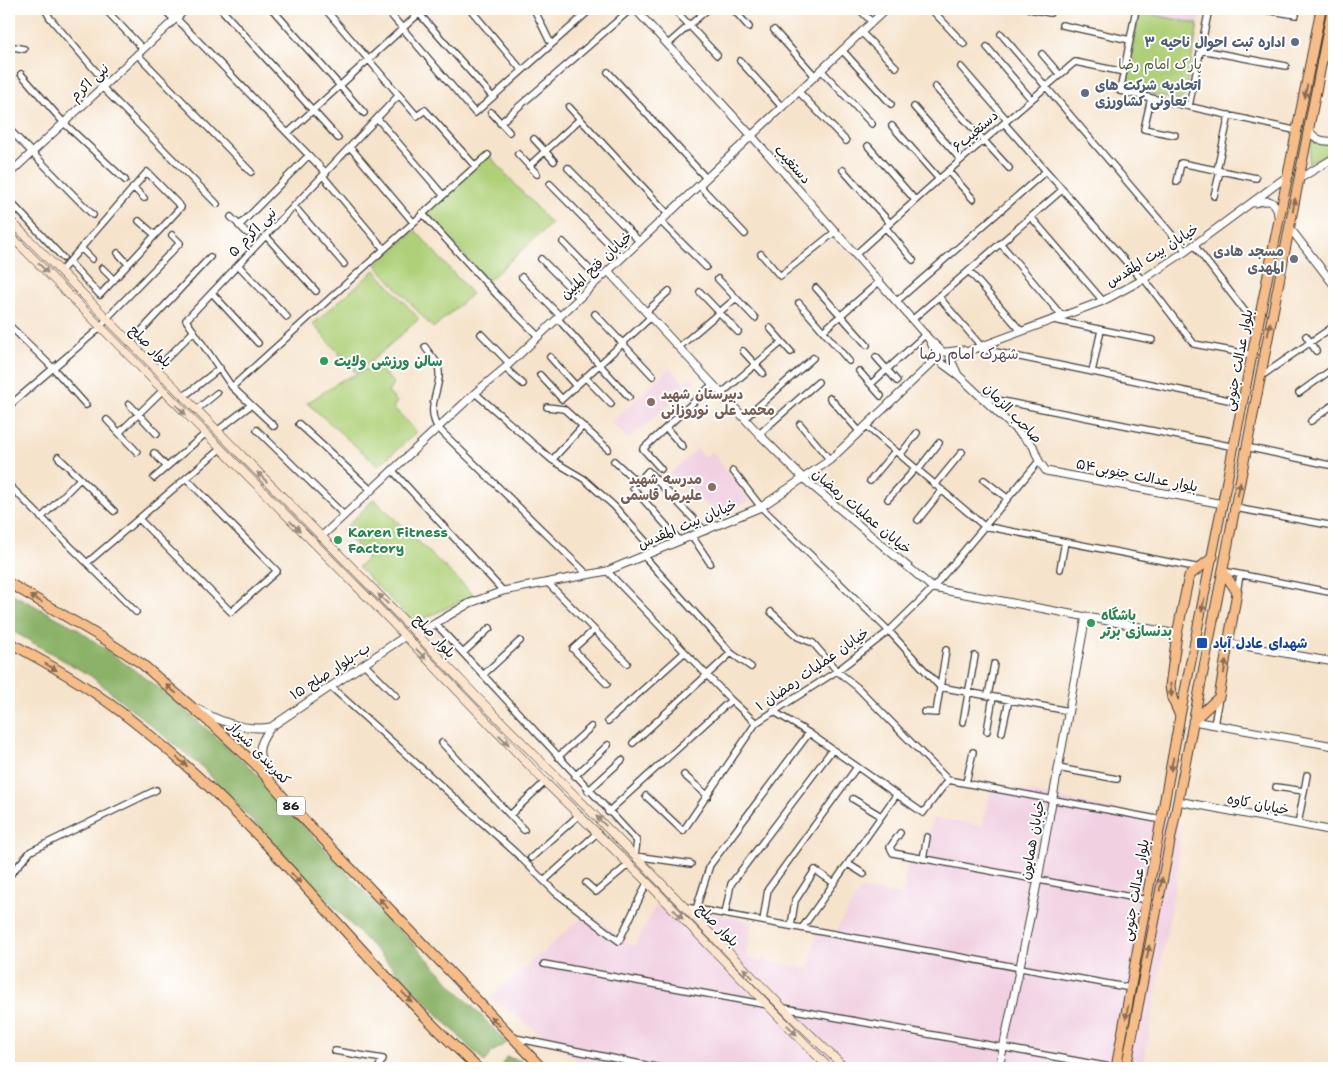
<svg xmlns="http://www.w3.org/2000/svg" width="1343" height="1077" font-family="'Shantell Sans','Playpen Sans Arabic',sans-serif">
<style>
.built{fill:#f1d0e2}
.green{fill:#afd078;stroke:#66764a}
.forest{fill:#8bb268;stroke:#546742}
.lines{fill:none;stroke-linecap:round;stroke-linejoin:round}
.minor-casing{stroke:#3d3a36;stroke-width:8}
.tertiary-casing{stroke:#3d3a36;stroke-width:9}
.secondary-casing{stroke:#3d3a36;stroke-width:9}
.primary-casing{stroke:#3d3a36;stroke-width:11}
.trunk-casing{stroke:#3d3a36;stroke-width:11}
.minor{stroke:#fff;stroke-width:5.5}
.tertiary{stroke:#fff;stroke-width:7}
.secondary{stroke:#fce5cf;stroke-width:8}
.primary{stroke:#f7bd88;stroke-width:9}
.trunk{stroke:#f7bd88;stroke-width:9}
.oneway{fill:#8a6c52}
.oneway2{fill:#978b7e}
.service-dot{fill:#5c6f8a;stroke:#fff;stroke-width:2}
.worship-dot{fill:#6b7280;stroke:#fff;stroke-width:2}
.leisure-dot{fill:#2e9e5b;stroke:#fff;stroke-width:2}
.education-dot{fill:#8d6e63;stroke:#fff;stroke-width:2}
.transit-dot{fill:#1a4fb4;stroke:#fff;stroke-width:2}
.labels{text-anchor:middle;stroke-width:4;stroke-linejoin:round;paint-order:stroke}
.shield{fill:#fff;stroke:#606060;stroke-width:1}
.shield-label{font-size:12px;font-weight:bold;fill:#1c1c1c}
.service-label{font-size:14px;font-weight:bold;fill:#4e5e75;stroke:#fff;text-anchor:end}
.park-label{font-size:14px;fill:#4f5b3c;stroke:#fff}
.street-label{font-size:14px;fill:#1c1c1c;stroke:#fff}
.worship-label{font-size:14px;font-weight:bold;fill:#5b616d;stroke:#fff;text-anchor:end}
.leisure-label{font-size:14px;font-weight:bold;fill:#27864d;stroke:#fff;text-anchor:start}
.education-label{font-size:14px;font-weight:bold;fill:#785e54;stroke:#fff;text-anchor:start}
.transit-label{font-size:14px;font-weight:bold;fill:#164399;stroke:#fff;text-anchor:start}
.neighbourhood-label{font-size:15px;fill:#59464f;stroke:#fff}
</style>
<rect width="100%" height="100%" fill="#fff"/>
<filter id="ink" filterUnits="userSpaceOnUse"><feTurbulence type="fractalNoise" baseFrequency=".02" numOctaves="2"/><feDisplacementMap in="SourceGraphic" scale="10" xChannelSelector="R" yChannelSelector="G"/><feConvolveMatrix kernelMatrix="1 2 1 2 8 2 1 2 1" color-interpolation-filters="sRGB"/></filter>
<filter id="wash" filterUnits="userSpaceOnUse"><feTurbulence type="fractalNoise" baseFrequency=".0096" numOctaves="4" result="noise"/><feDisplacementMap in="SourceGraphic" scale="20" xChannelSelector="R" yChannelSelector="G"/><feGaussianBlur stdDeviation="1.12" result="paint"/><feColorMatrix in="noise" values="0 0 0 0 0 0 0 0 0 0 0 0 0 0 0 0 0 1.4 0 .05"/><feComposite in="paint" operator="in"/></filter>
<g filter="url(#wash)">
<rect width="100%" height="100%" fill="#f6e3cb"/>
<path class="built" d="M1140 9H1201L1198 24 1140 12Z
M670 368 684 383 691 377 695 381 628 440 612 422Z
M697 449 704 457 712 451 749 501 717 514 670 474Z
M992 784 1179 824 1178 868 1143 1068H589L491 998 587 913 634 947 657 903 752 921 746 958 809 969 816 935 832 937 861 889 903 895 910 853 925 856 932 818 983 826Z"/>
<path class="green" d="M1140 12 1198 24 1185 95 1180 101 1132 90 1126 79Z
M1312 139 1319 143 1334 142V149L1308 164Z
M488 154 551 224 488 281 426 213Z
M415 230 472 294 433 328 376 265Z
M375 270 419 319 359 372 377 366 394 384 388 392 397 402 393 407 417 432 378 466 307 403 342 380 357 374 313 324Z
M374 499 474 595 415 623 358 567 368 558 342 531Z"/>
<path class="forest" d="M9 592 76 628 167 694 253 770 383 912 507 1043 492 1052 485 1063 307 879 202 767 91 676 9 629Z
M506 1057 519 1060 533 1068H501Z"/>
</g>
<g filter="url(#ink)">
<g class="lines">
<g class="minor-casing">
<path id="minor" d="M45 9 50 18 106 83
M105 9 143 49
M164 9 174 20
M221 9 338 138
M272 9 364 113
M325 9 417 116 425 110 475 166
M386 9 475 113 591 9
M415 9 490 94
M470 9 519 67
M534 9 549 40
M573 9 578 14
M674 9 717 55
M733 9 749 27
M859 9 872 22
M931 9 964 44
M1030 9 1050 13 1051 9
M1136 9 1120 91 1298 131
M1260 9 1296 15
M176 18 326 173
M1062 25 1130 40
M774 30 815 76
M861 32 896 67
M1001 34 1186 251
M668 44 708 9
M9 46 24 49
M987 47 1031 99
M842 50 891 104
M1201 50 1286 66
M137 54 251 172
M1042 54 1060 75
M740 61 782 107
M961 67 1007 120
M821 70 872 124
M608 72 706 178
M21 74 64 123 125 180
M102 87 217 204
M935 87 1009 168
M798 91 846 141
M1151 98 1144 129 1175 135
M1189 106 1209 9
M569 107 668 214
M914 107 961 160
M491 112 509 132
M377 118 443 195
M500 123 631 9
M1004 123 1142 280
M892 126 939 179
M9 129 93 215
M288 133 424 9
M534 139 554 161
M868 146 915 200
M350 147 413 222
M518 154 537 174
M529 166 580 119
M568 168 639 241
M843 170 890 223
M1217 170 1229 115
M948 171 973 199
M323 176 384 249
M1177 182 1181 163 1256 178
M550 184 622 257
M699 185 745 234
M133 187 144 198
M1214 196 1220 171
M9 200 63 258
M294 206 344 264
M422 213 497 295 538 336
M231 217 247 233
M1031 217 1103 301
M139 221 155 235
M660 221 706 267
M239 226 309 155
M885 227 913 260
M266 236 316 291
M563 242 599 279
M1001 244 1062 316
M1194 245 1253 322 1259 324
M81 248 92 259
M118 253 128 264
M761 254 780 276 836 231
M856 254 939 179 1075 62 1124 72
M541 259 579 297
M238 265 287 317
M102 268 114 280
M61 271 147 172 181 207 100 295 69 262
M969 271 1021 331
M522 277 560 316
M718 279 755 318
M1144 279 1194 344 1253 355
M816 288 867 345
M700 292 738 332
M212 293 258 343
M939 297 981 346
M897 301 1046 171
M799 303 849 361
M646 312 669 291
M595 314 653 376
M557 318 629 397
M913 319 1062 190
M1054 320 1152 340
M9 327 10 326 53 368 86 405
M770 328 791 352
M823 331 880 281
M481 334 509 363
M1306 336 1316 351
M130 343 210 257
M425 347C428 352 434 358 437 363 446 384 423 405 438 428L587 574
M679 347 736 298
M976 348 1243 403
M743 351 763 373
M550 357 576 386
M876 357 897 381
M505 368 523 384
M156 369 194 331
M859 371 881 396
M1092 372 1101 330
M540 375 562 399 651 317
M585 377 611 404
M1260 377 1334 326
M871 384 926 334
M232 387 488 155
M475 393 552 460 584 479 614 506 655 552
M722 393 782 342
M1299 393 1334 368
M183 397 220 368
M982 397 1235 447
M830 398 860 432
M129 404 157 434
M9 406 100 328 107 318 180 243 172 235
M547 407 564 409 608 449
M196 410 217 393
M745 418 813 358
M107 420 137 452
M1311 421 1334 404
M299 424 371 490
M800 424 830 460
M274 426 232 387 186 320 399 95
M866 426 984 526 1200 568
M666 428 683 447
M257 430 344 515
M217 431 251 405
M119 433 162 391
M759 434 818 382
M1246 447 1334 466
M1333 447H1334
M154 453 166 466
M900 455 917 433
M58 457 114 511
M552 460 583 426
M614 461 638 483
M661 469 643 449 713 384
M392 470 503 591
M918 470 939 443
M733 471 761 507 889 631 940 687
M154 478 205 434
M984 480 1007 498
M870 481 895 451
M9 485 136 612
M935 485 962 452
M888 499 916 468
M1235 508 1334 526
M41 518 80 479
M139 519 231 612 277 571 186 478
M918 520 942 490
M692 536 710 563
M680 541 633 488 648 471 705 531
M644 556 731 653 751 667
M87 563 220 449
M1060 569 1065 542
M607 571 731 700 756 723
M1223 571 1334 593
M547 582 627 663
M1237 592 1240 575
M771 612 798 637 813 643 837 671 857 687 948 780
M435 623 637 841 635 856 691 864
M594 630 573 649 607 684
M463 653 490 628
M364 664 396 696
M483 675 520 641
M330 686 516 853 555 892 619 941 647 883
M940 687 1069 711
M988 696 994 664
M773 711 809 733 923 813 948 780
M924 712 936 713 946 650
M608 721 685 652
M963 722 975 656
M1214 725 1219 697
M987 731 993 697
M1002 732 1009 700
M442 743 524 830
M633 743 731 653
M558 757 591 727
M1058 768 1117 779
M684 775 708 796
M575 776 608 745
M948 780 1162 820
M966 783 973 752
M1276 787 1304 791
M588 791 622 760
M646 796 683 831 756 723 837 671 889 631 933 588 1039 461
M853 799 881 816
M608 812 731 700
M510 815 545 782
M1298 824 1307 775
M900 833 890 847 893 853 1147 900
M531 858 579 815
M923 859 927 837
M848 864 864 874
M9 876 31 851 156 790
M544 881 597 833
M586 883 596 892 629 864
M685 907 1131 988
M696 909 710 865 809 733
M725 914 731 884 832 750
M763 921 768 889 857 767
M791 926 795 901 815 870 834 883
M802 928 897 794
M544 964 768 1005
M784 1008 1116 1068
M515 1038 660 1068
M335 1051 383 1059 378 1068"/>
</g>
<g class="tertiary-casing">
<path id="tertiary" d="M635 9 751 135 929 339 943 352
M1308 129C1315 140 1322 142 1334 141
M9 174 186 9
M1299 179 1334 158
M1255 203C1269 199 1277 200 1278 216
M1289 227 1334 285
M608 271 759 434 803 478 933 588 1177 634
M946 352 963 350
M943 364 958 375 1033 446 1039 461 1046 471 1223 504
M958 375 950 358 1103 301 1142 280 1186 251 1289 175
M321 537 475 393 505 368 886 9
M417 634 470 603 503 591 607 571 761 507 830 460 938 357 929 339
M1228 643 1334 662
M198 709C220 722 245 731 271 727 257 746 256 754 268 774
M1193 721 1334 746
M271 727 404 637
M1178 801 1334 831
M999 1068 1038 879 1086 616"/>
</g>
<g class="secondary-casing">
<path id="secondary" d="M9 219 392 608 477 697 635 856 782 1007 845 1068
M9 234 384 614 545 782 644 879 829 1068"/>
</g>
<g class="primary-casing">
<path id="primary" d="M1180 716 1172 698 1170 686 1177 634 1189 576 1213 557
M1193 721 1219 697 1237 592 1223 571
M1116 1068 1180 716 1321 9
M1126 1068 1332 9"/>
</g>
<g class="trunk-casing">
<path id="trunk" d="M9 583 104 639 142 664 215 727 255 764 293 808 542 1068
M9 642C33 656 58 669 81 684 117 707 151 735 183 763 289 857 373 973 478 1068"/>
</g>
<use href="#minor" class="minor"/>
<use href="#tertiary" class="tertiary"/>
<use href="#secondary" class="secondary"/>
<use href="#primary" class="primary"/>
<use href="#trunk" class="trunk"/>
</g>
<defs><path id="oneway-solid" d="M-6-.8H1V-3.2L6.5 0L1 3.2V.8H-6Z" transform="scale(1.25)"/></defs>
<g class="oneway">
<use href="#oneway-solid" transform="translate(1306 91) rotate(101)"/>
<use href="#oneway-solid" transform="translate(1294 205) rotate(-79)"/>
<use href="#oneway-solid" transform="translate(1269 329) rotate(-79)"/>
<use href="#oneway-solid" transform="translate(1239 489) rotate(-80)"/>
<use href="#oneway-solid" transform="translate(36 599) rotate(-151)"/>
<use href="#oneway-solid" transform="translate(1203 605) rotate(101)"/>
<use href="#oneway-solid" transform="translate(51 667) rotate(30)"/>
<use href="#oneway-solid" transform="translate(1225 667) rotate(-80)"/>
<use href="#oneway-solid" transform="translate(171 689) rotate(-140)"/>
<use href="#oneway-solid" transform="translate(1171 690) rotate(84)"/>
<use href="#oneway-solid" transform="translate(182 762) rotate(41)"/>
<use href="#oneway-solid" transform="translate(1172 764) rotate(101)"/>
<use href="#oneway-solid" transform="translate(296 878) rotate(47)"/>
<use href="#oneway-solid" transform="translate(1161 884) rotate(-79)"/>
<use href="#oneway-solid" transform="translate(383 903) rotate(-133)"/>
<use href="#oneway-solid" transform="translate(1148 952) rotate(-79)"/>
<use href="#oneway-solid" transform="translate(407 997) rotate(46)"/>
<use href="#oneway-solid" transform="translate(1127 1012) rotate(101)"/>
<use href="#oneway-solid" transform="translate(495 1021) rotate(-134)"/>
</g>
<g class="oneway2">
<use href="#oneway-solid" transform="translate(43 268) rotate(46)"/>
<use href="#oneway-solid" transform="translate(181 410) rotate(45)"/>
<use href="#oneway-solid" transform="translate(262 477) rotate(-135)"/>
<use href="#oneway-solid" transform="translate(295 526) rotate(45)"/>
<use href="#oneway-solid" transform="translate(383 599) rotate(-135)"/>
<use href="#oneway-solid" transform="translate(421 654) rotate(46)"/>
<use href="#oneway-solid" transform="translate(504 740) rotate(45)"/>
<use href="#oneway-solid" transform="translate(601 821) rotate(-135)"/>
<use href="#oneway-solid" transform="translate(678 914) rotate(46)"/>
<use href="#oneway-solid" transform="translate(748 973) rotate(-134)"/>
<use href="#oneway-solid" transform="translate(792 1030) rotate(46)"/>
</g>
</g>
<g class="service-dot">
<circle cx="1295" cy="42" r="5"/>
<circle cx="1085" cy="93" r="5"/>
</g>
<circle class="worship-dot" cx="1294" cy="259" r="5"/>
<g class="leisure-dot">
<circle cx="324" cy="361" r="5"/>
<circle cx="338" cy="540" r="5"/>
<circle cx="1091" cy="623" r="5"/>
</g>
<g class="education-dot">
<circle cx="651" cy="402" r="5"/>
<circle cx="712" cy="487" r="5"/>
</g>
<rect class="transit-dot" x="1196" y="637" width="12" height="12" rx="2.5"/>
<g class="labels">
<rect class="shield" x="277" y="796.5" width="28" height="19" rx="4"/>
<g class="shield-label">
<text x="291" y="810">86</text>
</g>
<g class="service-label">
<text x="1285" y="47">اداره ثبت احوال ناحیه ۳</text>
<text x="1095" y="90" text-anchor="start">اتحادیه شرکت های<tspan x="1095" dy="16">تعاونی کشاورزی</tspan></text>
</g>
<g class="park-label">
<text x="1160" y="69">پارک امام رضا</text>
</g>
<g class="street-label">
<text transform="translate(89 82) rotate(-43)" y="5">نبی اکرم</text>
<text transform="translate(975 131) rotate(-41)" y="5">دستغیب۶</text>
<text transform="translate(793 164) rotate(48)" y="5">دستغیب</text>
<text transform="translate(252 232) rotate(-46)" y="5">نبی اکرم ۵</text>
<text transform="translate(1152 255) rotate(-32)" y="5">خیابان بیت المقدس</text>
<text transform="translate(596 265) rotate(-43)" y="5">خیابان فتح المبین</text>
<text transform="translate(151 346) rotate(45)" y="5">بلوار صلح</text>
<text transform="translate(1238 360) rotate(-79)" y="5">بلوار عدالت جنوبی</text>
<text transform="translate(1013 413) rotate(46)" y="5">صاحب الزمان</text>
<text transform="translate(1137 475) rotate(11)" y="5">بلوار عدالت جنوبی۵۴</text>
<text transform="translate(862 511) rotate(40)" y="5">خیابان عملیات رمضان</text>
<text transform="translate(687 524) rotate(-23)" y="5">خیابان بیت المقدس</text>
<text transform="translate(435 636) rotate(47)" y="5">بلوار صلح</text>
<text transform="translate(812 669) rotate(-35)" y="5">خیابان عملیات رمضان ۱</text>
<text transform="translate(330 671) rotate(-33)" y="5">۱۵ ب-بلوار صلح</text>
<text transform="translate(260 753) rotate(46)" y="5">کمربندی شیراز</text>
<text transform="translate(1258 804) rotate(11)" y="5">خیابان کاوه</text>
<text transform="translate(1032 840) rotate(-79)" y="5">خیابان همایون</text>
<text transform="translate(1135 890) rotate(-80)" y="5">بلوار عدالت جنوبی</text>
<text transform="translate(718 925) rotate(46)" y="5">بلوار صلح</text>
</g>
<g class="worship-label">
<text x="1284" y="256">مسجد هادی<tspan x="1284" dy="16">المهدی</tspan></text>
</g>
<g class="leisure-label">
<text x="334" y="366">سالن ورزشی ولایت</text>
<text x="348" y="537">Karen Fitness<tspan x="348" dy="16">Factory</tspan></text>
<text x="1101" y="620">باشگاه<tspan x="1101" dy="16">بدنسازی برتر</tspan></text>
</g>
<g class="education-label">
<text x="661" y="399">دبیرستان شهید<tspan x="661" dy="16">محمد علی نوروزانی</tspan></text>
<text x="702" y="484" text-anchor="end">مدرسه شهید<tspan x="702" dy="16">علیرضا قاسمی</tspan></text>
</g>
<g class="transit-label">
<text x="1213" y="648">شهدای عادل آباد</text>
</g>
<g class="neighbourhood-label">
<text x="969" y="359">شهرک امام رضا</text>
</g>
</g>
<rect width="1343" height="1077" fill="none" stroke="#fff" stroke-width="30"/>
</svg>
